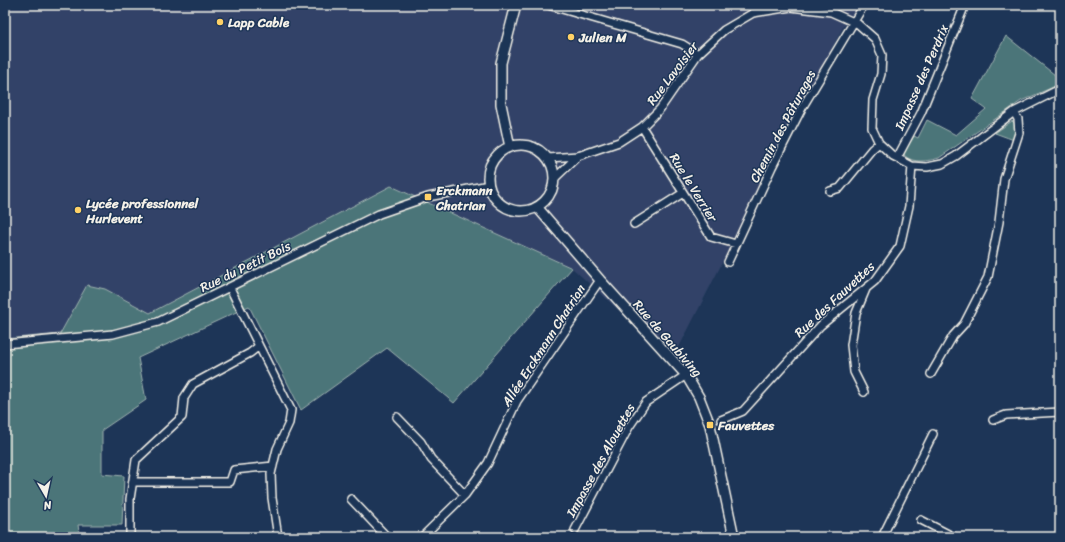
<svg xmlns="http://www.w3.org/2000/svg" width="1065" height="542" font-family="Sriracha,sans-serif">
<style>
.built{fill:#314367}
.green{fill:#4c7579;stroke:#a0b3b0}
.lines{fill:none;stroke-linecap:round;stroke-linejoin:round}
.minor-casing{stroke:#f4f1e8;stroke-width:10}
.secondary-casing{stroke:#f4f1e8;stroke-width:12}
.minor{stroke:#1d3557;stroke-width:7}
.secondary{stroke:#1d3557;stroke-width:9}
.poi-dot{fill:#ffd166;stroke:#1d3557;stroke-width:1.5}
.labels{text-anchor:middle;stroke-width:3;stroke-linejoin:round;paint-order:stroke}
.poi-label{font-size:13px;font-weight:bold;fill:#f4f1e8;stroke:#1d3557;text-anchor:start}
.street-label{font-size:13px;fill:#f4f1e8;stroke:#1d3557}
</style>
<rect width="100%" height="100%" fill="#1d3557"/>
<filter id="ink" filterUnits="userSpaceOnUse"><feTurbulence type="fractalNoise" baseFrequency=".025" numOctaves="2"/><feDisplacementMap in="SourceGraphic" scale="8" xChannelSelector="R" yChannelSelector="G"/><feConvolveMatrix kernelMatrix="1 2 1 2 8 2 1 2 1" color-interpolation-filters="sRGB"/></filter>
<g filter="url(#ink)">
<path class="built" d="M5 5H860L854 15 843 27 673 359 572 268 391 186 150 313 105 289 88 285 60 334 5 339Z"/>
<path class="green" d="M1006 36 1060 79V84L1021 101 939 158C928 161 913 164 904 155V152L914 136 918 138 927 120 956 135 986 109 972 99Z
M1012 121 1016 125V131L1014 140 995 133Z
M391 186 572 268 454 403 387 348 301 410 249 306 138 358 146 400 102 430V474L124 476 122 525H78L80 537H5V339L60 334 87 285 105 289 150 313Z"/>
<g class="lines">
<g class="minor-casing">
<path id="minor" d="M548 5 682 44 698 54
M642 127 711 237 736 244
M548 158 578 156 619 142 642 127 660 109 698 54 724 30 753 13 791 7 831 12 858 24 875 39 882 55 881 74 873 100 872 128 879 143 893 156 912 166 927 167 942 164 956 156 1014 112 1060 89
M897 158 921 113 965 5
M554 179 578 156
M830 191 840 188 872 149 879 143
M634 224 683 193
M728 262 772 167 802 108 864 5
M230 288 291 410 289 423 277 449 271 474 272 498 278 537
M5 344 113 334 158 322 379 214 428 197 489 185
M931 374 953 336 964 324 988 277 999 222 1004 179 1019 133 1018 119 1014 112
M864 392 854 372 851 345 856 313 866 289
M397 417 421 442 431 459 465 495
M721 420 743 411 821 325 875 281 900 246 909 206 912 166
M993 420 1006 415 1060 412
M133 482H230L234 470 273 466
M351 499 387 537
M921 520 954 537
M575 530 629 427 646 402 686 375
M130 537V499L136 460 182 417 184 398 193 384 250 353 259 346
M422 537 465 495 488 463 517 401 600 280
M882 537 933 434"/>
</g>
<g class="secondary-casing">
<path id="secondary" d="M488 178a33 33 0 1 1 66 0a33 33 0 1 1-66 0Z
M510 147 501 104V63L516 5
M537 207 600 280 686 375 699 397 710 425 734 537"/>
</g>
<use href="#minor" class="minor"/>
<use href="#secondary" class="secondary"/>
</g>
</g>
<g class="poi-dot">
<circle cx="220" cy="22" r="4"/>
<circle cx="571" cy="37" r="4"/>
<rect x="424" y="193" width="8" height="8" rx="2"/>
<circle cx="78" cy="210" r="4"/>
<rect x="706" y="421" width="8" height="8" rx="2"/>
</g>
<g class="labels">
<g class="poi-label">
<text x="228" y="27">Lapp Cable</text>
<text x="579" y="42">Julien M</text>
<text x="436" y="195">Erckmann<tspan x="436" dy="15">Chatrian</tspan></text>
<text x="86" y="208">Lycée professionnel<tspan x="86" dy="15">Hurlevent</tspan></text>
<text x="718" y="430">Fauvettes</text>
</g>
<g class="street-label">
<text transform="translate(672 73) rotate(-53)" y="5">Rue Lavoisier</text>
<text transform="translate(921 77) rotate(-66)" y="5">Impasse des Perdrix</text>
<text transform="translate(782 126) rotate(-62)" y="5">Chemin des Pâturages</text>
<text transform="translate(694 187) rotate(58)" y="5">Rue le Verrier</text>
<text transform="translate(245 266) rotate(-26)" y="5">Rue du Petit Bois</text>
<text transform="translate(834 299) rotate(-43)" y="5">Rue des Fauvettes</text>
<text transform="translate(668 338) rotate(49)" y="5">Rue de Gaubiving</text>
<text transform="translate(543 345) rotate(-57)" y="5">Allée Erckmann Chatrian</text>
<text transform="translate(600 460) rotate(-61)" y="5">Impasse des Alouettes</text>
</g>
</g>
<rect width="1065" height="542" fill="none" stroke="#1d3557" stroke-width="20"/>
<rect x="10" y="10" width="1045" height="522" fill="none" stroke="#f4f1e8" stroke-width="1.5" filter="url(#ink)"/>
<g transform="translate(46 496) rotate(171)" stroke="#1d3557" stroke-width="3" paint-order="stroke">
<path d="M0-3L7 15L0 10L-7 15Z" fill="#f4f1e8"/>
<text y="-6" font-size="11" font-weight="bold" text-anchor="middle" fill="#f4f1e8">N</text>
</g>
</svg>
